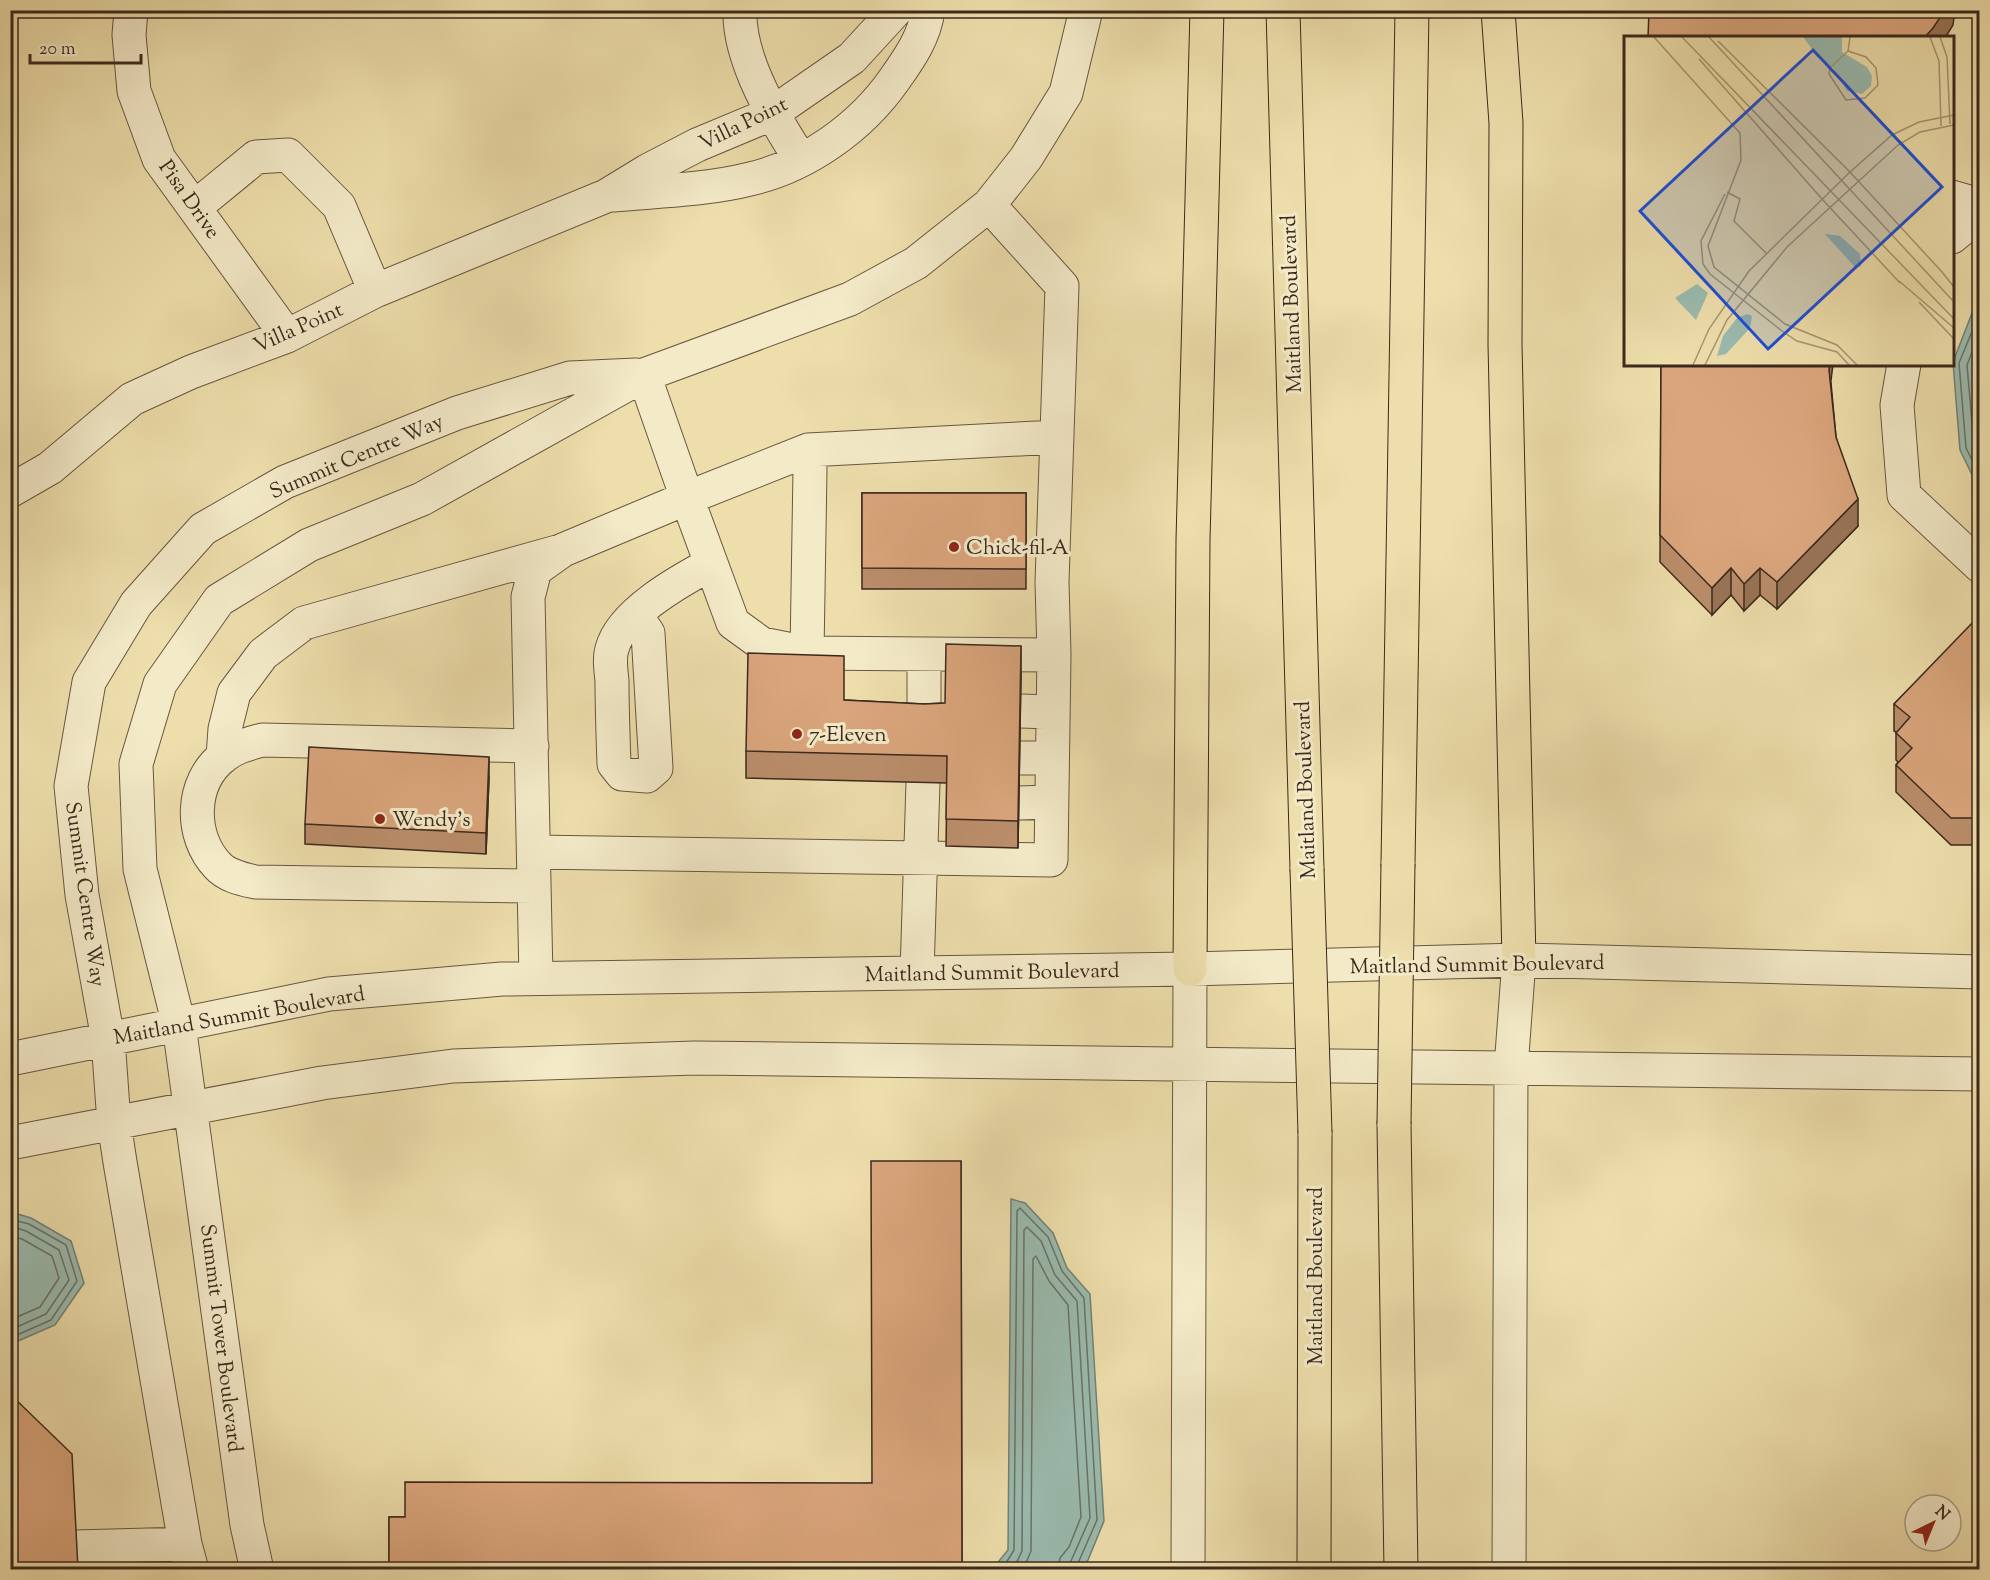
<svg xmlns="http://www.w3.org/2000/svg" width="1990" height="1580" font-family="'Sorts Mill Goudy',serif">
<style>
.water{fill:#9abbaf;stroke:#748175;stroke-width:1.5}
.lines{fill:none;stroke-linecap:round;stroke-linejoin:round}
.shore{stroke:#6b7266;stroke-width:1.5}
.minor-casing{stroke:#685641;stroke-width:35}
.highway-casing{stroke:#3c291e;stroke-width:35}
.minor{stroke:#f3eac8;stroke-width:33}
.highway{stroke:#eddeab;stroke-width:33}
.highway-bridge-casing{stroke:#3c291e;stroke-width:35;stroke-linecap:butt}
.highway-bridge{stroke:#eddeab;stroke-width:33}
.wall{fill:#bb8e6b;stroke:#3c291e;stroke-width:1.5}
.shaded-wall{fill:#997457;stroke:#3c291e;stroke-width:1.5}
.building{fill:#daa57c;stroke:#3c291e;stroke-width:1.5}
.poi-dot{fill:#8f2418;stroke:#f3eac8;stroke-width:2}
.labels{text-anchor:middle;stroke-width:6;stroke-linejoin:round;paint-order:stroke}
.street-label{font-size:21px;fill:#3c291e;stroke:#f3eac8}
.poi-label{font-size:21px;fill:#3c291e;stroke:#f3eac8;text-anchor:start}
.inset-road{fill:none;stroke:#a69673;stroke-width:1.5}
.view{fill:#1d4ed8;fill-opacity:0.15;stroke:#1d4ed8;stroke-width:3}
.inset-edge{fill:none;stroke:#3c291e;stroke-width:3}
</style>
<rect width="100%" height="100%" fill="#eddeab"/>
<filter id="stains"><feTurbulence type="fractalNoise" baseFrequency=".00333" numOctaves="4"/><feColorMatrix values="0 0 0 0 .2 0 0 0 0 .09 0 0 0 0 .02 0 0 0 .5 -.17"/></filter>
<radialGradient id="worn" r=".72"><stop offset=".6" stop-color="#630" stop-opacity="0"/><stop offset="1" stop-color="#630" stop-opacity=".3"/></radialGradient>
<path class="water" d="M1979 295V489L1960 450 1953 362Z
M1011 1199 1025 1203 1053 1233 1067 1268 1090 1294 1104 1521 1088 1560 1079 1569H1000L999 1561 1008 1550Z
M11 1212 31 1218 71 1241 84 1283 55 1325 11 1344Z"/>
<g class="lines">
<path class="shore" d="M1980 312 1959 363 1966 448 1980 476
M1980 332 1967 365 1974 446 1980 458
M10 1219 29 1224 66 1245 77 1281 51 1320 10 1338
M10 1226 26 1231 59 1250 69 1280 46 1314 10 1330
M10 1236 22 1239 52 1256 59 1278 40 1307 10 1320
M1006 1570V1563L1014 1550 1017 1211 1020 1208 1048 1237 1062 1271 1084 1298 1097 1520 1075 1570
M1013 1570 1022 1551 1024 1230 1027 1227 1041 1241 1055 1275 1077 1301 1090 1518 1067 1570
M1023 1570 1031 1551 1033 1259 1036 1256 1049 1281 1068 1305 1081 1517 1069 1547 1060 1558 1058 1570"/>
<g class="minor-casing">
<path id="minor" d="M131 10 129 35 134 91 159 159 287 336
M740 10C738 59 775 120 801 160
M613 195C658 191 706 190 750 179 807 166 861 127 894 80 909 59 925 36 928 10
M1952 197 1980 205
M989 205 1062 286 1052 582 1054 655
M195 207 256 157 288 155 339 206 375 291
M1952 237 1980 214
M1904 364 1897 405 1904 495 1980 566
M10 491 50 468 132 399 191 372 287 336 375 291 606 196 647 171 697 145 771 114 852 58 896 10
M636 616 648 633 656 768 647 776 622 774 614 764C613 736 612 708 612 681 611 671 609 658 612 649 621 613 681 580 711 564
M807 653 810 470 808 450
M924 655V731
M1020 711 1053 712
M532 746 262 740C248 744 235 747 224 756 190 782 189 836 218 866 227 876 242 879 255 882L534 886
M223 757 225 729 234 693 263 654 304 623 557 552
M1019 758H1052
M1018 803 1051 802
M534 852 1051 860 1054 655 807 653 762 644 733 623 687 498 808 450 1057 437
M917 973 923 782
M536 978 528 597 535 570 563 550 687 498 644 375
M10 1059 329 994 502 979 1190 969 1519 960 1980 972
M10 1143 322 1083 453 1066 695 1058 1980 1074
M75 1547 185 1544
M192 1570 185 1544 120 1162 114 1123 108 1039 82 895 71 786 89 682 136 604 203 529 285 482 457 413 570 378 636 375
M257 1570 247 1525 179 1025 140 869 136 764 160 684 219 600 309 545 422 499 644 375 850 299 916 263 989 205 1026 158 1066 93 1086 10
M1188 1570 1190 969
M1509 1570 1511 1068 1519 960"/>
</g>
<g class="highway-casing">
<path id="highway" d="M1283 10 1307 869
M1498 10 1506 123 1505 344 1519 960
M1398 864 1412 10
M1190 969 1193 540 1207 10
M1394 1124 1401 1570
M1314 1570 1315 1133"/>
</g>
<use href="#minor" class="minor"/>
<use href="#highway" class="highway"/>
<g class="highway-bridge-casing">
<path id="highway-bridge" d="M1307 869 1315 1133
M1394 1124 1398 864"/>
</g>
<use href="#highway-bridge" class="highway-bridge"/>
</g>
<path class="wall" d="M1661 364 1831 383 1836 437 1858 526 1777 609 1760 595 1744 611 1731 595 1712 615 1660 562Z
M862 493H1026V589H862Z
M1980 618V845H1951L1896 792V765L1898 762 1896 760V732L1894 731V704Z
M1021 673 1018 848 946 846 947 783 746 778V751L844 700 924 704 945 703Z
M489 777 486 854 305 844V824Z
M961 1161 962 1569H389V1517H405L872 1483Z"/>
<path class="shaded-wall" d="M1945 10H1955L1953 25 1945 38H1924Z
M1830 364H1833L1829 397V370Z
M1858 499V526L1777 609V582Z
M1731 568V595L1712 615V588Z
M1760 568V595L1744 611V584Z
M1021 646V673L1018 848V821Z
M489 757V777L486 854V833Z"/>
<path class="building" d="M1649 10H1945L1933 28 1924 38H1648Z
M1661 364H1830L1829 370 1836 437 1858 499 1777 582 1760 568 1744 584 1731 568 1712 588 1660 535Z
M862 493H1026V569L862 568Z
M1978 617 1980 618V818H1951L1896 765 1912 748 1896 733 1910 717 1894 704Z
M946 644 1021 646 1018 821 946 819 947 756 746 751 748 653 844 656V700L924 704 945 703Z
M309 747 489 757 486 833 305 824Z
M871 1161H961L962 1569 389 1567V1517H405V1482L872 1483Z
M10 1394 72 1454 78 1569H10Z"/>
<g class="poi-dot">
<circle cx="954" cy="547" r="6"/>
<circle cx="797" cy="734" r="6"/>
<circle cx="380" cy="819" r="6"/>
</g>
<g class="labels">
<g class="street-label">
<text transform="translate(743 123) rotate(-26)" y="7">Villa Point</text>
<text transform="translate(190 199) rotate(55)" y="7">Pisa Drive</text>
<text transform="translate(1291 304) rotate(-92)" y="7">Maitland Boulevard</text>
<text transform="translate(298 327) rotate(-24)" y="7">Villa Point</text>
<text transform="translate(356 456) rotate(-23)" y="7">Summit Centre Way</text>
<text transform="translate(1305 790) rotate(-92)" y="7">Maitland Boulevard</text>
<text transform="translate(86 894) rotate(82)" y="7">Summit Centre Way</text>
<text transform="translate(1477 964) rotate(-1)" y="7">Maitland Summit Boulevard</text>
<text transform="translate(992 972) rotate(-1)" y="7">Maitland Summit Boulevard</text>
<text transform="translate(239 1015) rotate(-10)" y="7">Maitland Summit Boulevard</text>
<text transform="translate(1315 1276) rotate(-90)" y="7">Maitland Boulevard</text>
<text transform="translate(222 1338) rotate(83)" y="7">Summit Tower Boulevard</text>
</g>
<g class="poi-label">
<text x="966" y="554">Chick-fil-A</text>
<text x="809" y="741">7-Eleven</text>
<text x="392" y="826">Wendy's</text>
</g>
</g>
<g transform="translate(1624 36)">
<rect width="330" height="330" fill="#eddeab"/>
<path d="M179 1H218V16L243 31 248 40 247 50 238 58 223 55 209 32 194 21ZM201 198 216 200 236 218 237 231 230 230ZM73 248 84 257 72 284 51 262ZM123 278 128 280 126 292 102 318 93 320 99 300 113 282Z" fill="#9abbaf"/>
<path class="inset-road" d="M30 1 116 97 117 124 84 210 90 231 161 288 213 309 233 329M58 1 330 283M85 1 330 266M306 1 315 25 317 90M316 1 323 21 326 88M94 5 226 136M224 15 242 21 252 32 254 49 241 62 222 64 205 38 206 32 224 15 226 1M75 23 198 163M226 136 318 236M103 156 116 163 110 185 142 217M101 158 77 205 79 228 86 238 158 295 173 305 213 316 225 329M198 163 276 247M318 236 330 251M275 245 330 292M295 266 330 303M69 329 85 293 125 235 226 136 268 99 295 86 330 79M81 329 103 284 163 211 274 109 296 96 330 89"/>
<path class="view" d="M189 14 318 151 144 313 16 175Z"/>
<rect width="330" height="330" class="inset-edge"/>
</g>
<rect width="1990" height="1580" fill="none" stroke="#eddeab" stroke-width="36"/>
<rect x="12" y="12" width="1966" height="1556" fill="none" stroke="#3c291e" stroke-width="3"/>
<rect x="18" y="18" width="1954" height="1544" fill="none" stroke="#3c291e" stroke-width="1.5"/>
<g transform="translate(1933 1523) rotate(43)"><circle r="28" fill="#f3eac8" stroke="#aa9d84" stroke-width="1.5"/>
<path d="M0-4.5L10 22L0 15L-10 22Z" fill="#8f2418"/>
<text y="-9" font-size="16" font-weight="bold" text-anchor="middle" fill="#3c291e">N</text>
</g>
<path d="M30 54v9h111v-9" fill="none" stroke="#3c291e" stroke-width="3"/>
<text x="39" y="54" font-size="18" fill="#3c291e" stroke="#f3eac8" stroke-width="4.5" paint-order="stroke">20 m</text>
<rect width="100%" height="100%" filter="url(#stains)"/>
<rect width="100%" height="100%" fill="url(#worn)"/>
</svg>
